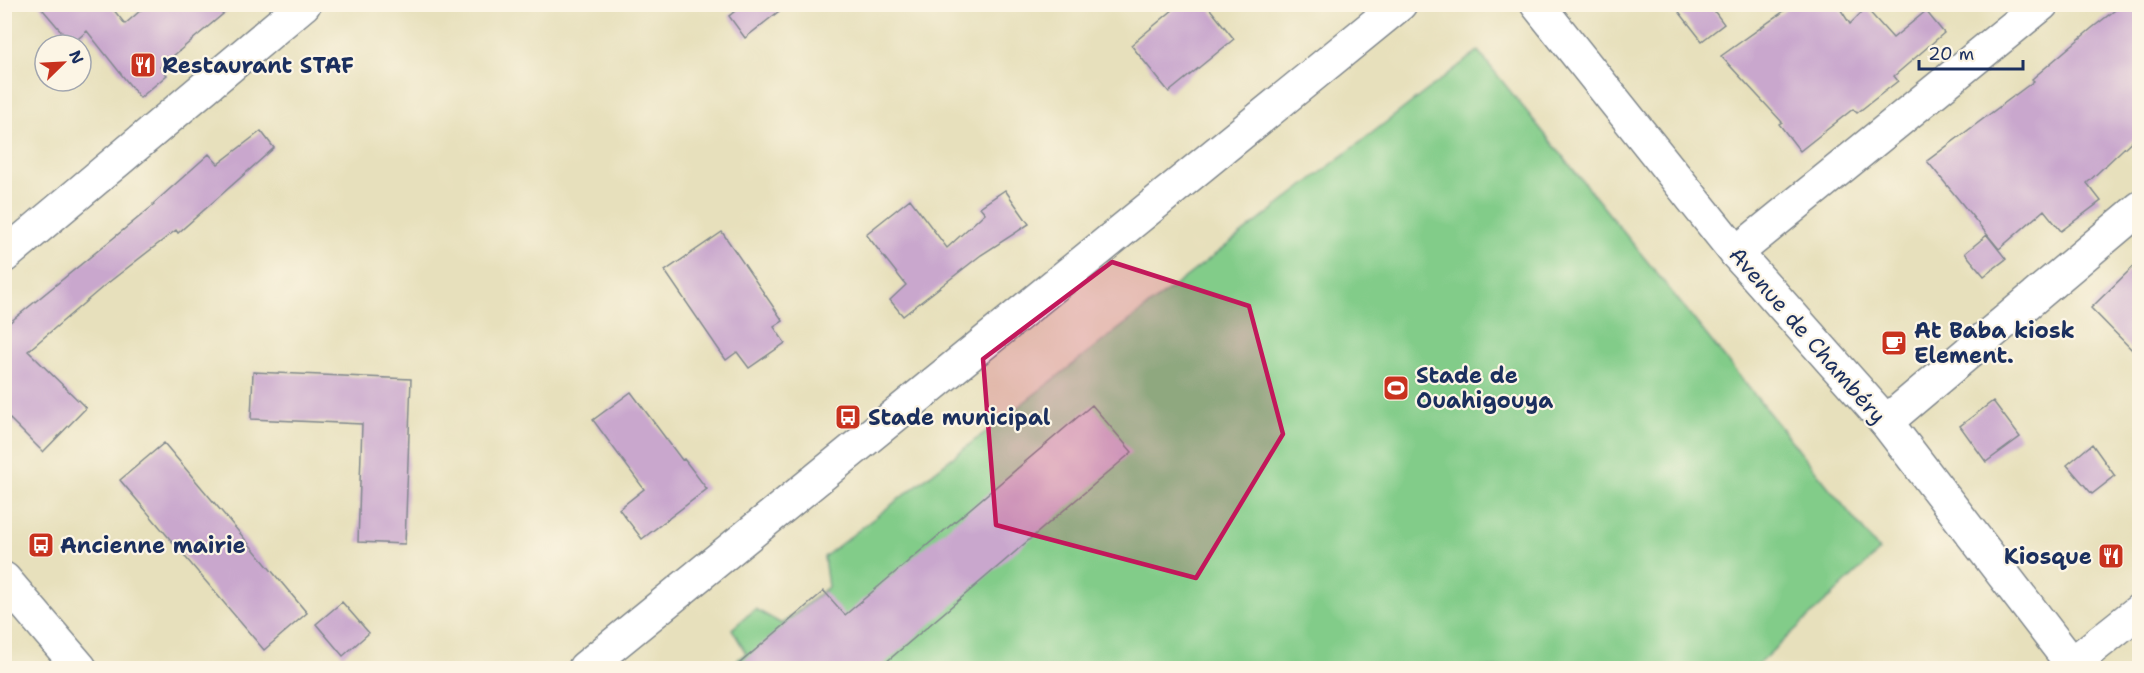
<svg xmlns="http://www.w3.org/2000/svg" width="2144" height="673" font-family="'Shantell Sans',sans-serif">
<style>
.pitch{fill:#82cc89;stroke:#4e7e74;stroke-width:1.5}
.building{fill:#c9a7cd}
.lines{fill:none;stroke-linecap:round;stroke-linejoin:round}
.street-casing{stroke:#81888d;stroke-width:36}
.secondary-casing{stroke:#81888d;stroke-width:36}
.street{stroke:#fff;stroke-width:33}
.secondary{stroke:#fff;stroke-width:33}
.marked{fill:#c2185b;fill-opacity:0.2;stroke:#c2185b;stroke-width:4.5;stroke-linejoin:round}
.labels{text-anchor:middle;stroke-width:4.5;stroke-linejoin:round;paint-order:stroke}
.poi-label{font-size:22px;font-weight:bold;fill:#1b2f5e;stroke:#fcf5e5;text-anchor:start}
.street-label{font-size:22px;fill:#1b2f5e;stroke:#fcf5e5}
</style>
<rect width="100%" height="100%" fill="#fcf5e5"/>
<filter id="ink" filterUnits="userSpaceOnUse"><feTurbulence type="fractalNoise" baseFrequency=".0167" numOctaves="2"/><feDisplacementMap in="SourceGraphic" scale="12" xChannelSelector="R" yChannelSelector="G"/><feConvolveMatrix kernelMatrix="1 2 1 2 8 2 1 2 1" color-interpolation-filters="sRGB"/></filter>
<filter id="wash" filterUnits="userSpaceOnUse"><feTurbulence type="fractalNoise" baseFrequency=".008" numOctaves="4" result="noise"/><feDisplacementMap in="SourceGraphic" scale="24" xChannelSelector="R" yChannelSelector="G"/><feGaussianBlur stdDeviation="1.35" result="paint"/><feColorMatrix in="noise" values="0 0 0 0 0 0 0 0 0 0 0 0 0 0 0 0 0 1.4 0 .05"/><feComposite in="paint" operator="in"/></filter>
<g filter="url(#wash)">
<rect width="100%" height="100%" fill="#e7e0bc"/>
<path class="pitch" d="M1478 51 1880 551 1754 668H727L746 653 732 629 755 609 782 624 828 587 824 557Z"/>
<g id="blocks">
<path class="building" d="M38 4H118L113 9 125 24 148 4H235L160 67 167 75 140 98 87 31 72 44Z
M744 4H788L745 38 729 16Z
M1180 4H1206L1234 39 1169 92 1131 45Z
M1673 4H1709L1724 24 1702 41Z
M1794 4H1837L1850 24 1866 8 1893 38 1926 11 1944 33 1894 76 1898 81 1857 113 1853 109 1800 151 1779 124 1782 122 1721 56Z
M2123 4H2132L2139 15V134L2087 183 2101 201 2061 231 2044 210 1999 249 1927 161 2034 81 2032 79 2092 28Z
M261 131 274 148 178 233 176 230 104 286 28 351 86 408 43 452 4 413V327L154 205 153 204 209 154 218 164Z
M1005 190 1029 224 981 255 903 316 890 300 906 285 866 234 910 199 947 248 985 213 980 207Z
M722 232 783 321 774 327 785 343 749 368 737 352 726 360 665 271Z
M1987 235 2006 259 1984 276 1965 253Z
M2139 261V357L2091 308Z
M253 372 411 379 405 544 358 542 362 424 251 419Z
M631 392 682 460 684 459 707 489 642 539 619 509 644 489 593 420Z
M1993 401 2020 437 1986 462 1960 426Z
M1092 405 1132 452 878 669H733L824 591 845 615Z
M164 443 307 613 264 650 120 480Z
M2092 444 2115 476 2092 494 2067 465Z
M342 602 369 633 343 656 316 624Z"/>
</g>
</g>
<g filter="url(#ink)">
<use href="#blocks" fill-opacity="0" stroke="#81888d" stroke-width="1.5"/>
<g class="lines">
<g class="street-casing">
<path id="street" d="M1736 253 2042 4
M4 256 304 4
M1886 422 2140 208
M2072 664 2140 610"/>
</g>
<g class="secondary-casing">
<path id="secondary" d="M1537 4 1736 253 1886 422 2075 668
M4 579 80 668
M585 668 1400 4"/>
</g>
<use href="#street" class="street"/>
<use href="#secondary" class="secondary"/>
</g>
</g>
<path class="marked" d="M1112 262 1249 306 1283 434 1196 578 996 525 983 359Z"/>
<defs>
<g id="restaurant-square" transform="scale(1.35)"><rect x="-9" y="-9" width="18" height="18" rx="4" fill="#c8321e" stroke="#fcf5e5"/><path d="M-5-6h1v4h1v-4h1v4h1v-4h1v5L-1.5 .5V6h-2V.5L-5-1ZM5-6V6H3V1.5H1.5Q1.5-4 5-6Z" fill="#fff"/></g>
<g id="cafe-square" transform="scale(1.35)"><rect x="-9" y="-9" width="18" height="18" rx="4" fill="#c8321e" stroke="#fcf5e5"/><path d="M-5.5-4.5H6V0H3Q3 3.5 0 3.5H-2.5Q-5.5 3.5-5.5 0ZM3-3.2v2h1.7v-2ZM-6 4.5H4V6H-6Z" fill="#fff"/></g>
<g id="stadium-square" transform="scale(1.35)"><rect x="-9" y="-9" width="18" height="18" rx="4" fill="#c8321e" stroke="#fcf5e5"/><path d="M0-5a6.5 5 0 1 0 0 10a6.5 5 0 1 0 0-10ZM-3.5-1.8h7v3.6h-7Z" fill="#fff"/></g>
<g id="bus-square" transform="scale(1.35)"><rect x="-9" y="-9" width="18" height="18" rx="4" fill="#c8321e" stroke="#fcf5e5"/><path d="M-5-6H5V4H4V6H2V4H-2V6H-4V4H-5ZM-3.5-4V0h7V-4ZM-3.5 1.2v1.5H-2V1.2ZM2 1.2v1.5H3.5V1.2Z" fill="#fff"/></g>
</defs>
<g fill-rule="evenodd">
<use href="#restaurant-square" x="143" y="65"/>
<use href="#cafe-square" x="1894" y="343"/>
<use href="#stadium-square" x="1396" y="388"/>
<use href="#bus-square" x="848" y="417"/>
<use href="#bus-square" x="41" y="545"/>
<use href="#restaurant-square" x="2111" y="556"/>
</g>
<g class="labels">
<g class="poi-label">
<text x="162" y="73">Restaurant STAF</text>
<text x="1914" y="338">At Baba kiosk<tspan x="1914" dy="25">Element.</tspan></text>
<text x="1416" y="383">Stade de<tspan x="1416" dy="25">Ouahigouya</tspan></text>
<text x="868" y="425">Stade municipal</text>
<text x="60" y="553">Ancienne mairie</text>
<text x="2092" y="564" text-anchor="end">Kiosque</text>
</g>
<g class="street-label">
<text transform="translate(1808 335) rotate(49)" y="8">Avenue de Chambéry</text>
</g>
</g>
<rect width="2144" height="673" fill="none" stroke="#fcf5e5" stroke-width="24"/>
<g transform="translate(63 63) rotate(66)"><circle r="28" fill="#fcf5e5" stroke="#a2a6af" stroke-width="1.5"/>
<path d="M0-4.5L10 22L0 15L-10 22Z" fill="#c8321e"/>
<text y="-9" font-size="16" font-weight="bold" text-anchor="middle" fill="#1b2f5e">N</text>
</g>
<path d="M1919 60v9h104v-9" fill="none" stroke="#1b2f5e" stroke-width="3"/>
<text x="1928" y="60" font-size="18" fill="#1b2f5e" stroke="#fcf5e5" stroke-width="4.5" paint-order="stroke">20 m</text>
</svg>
